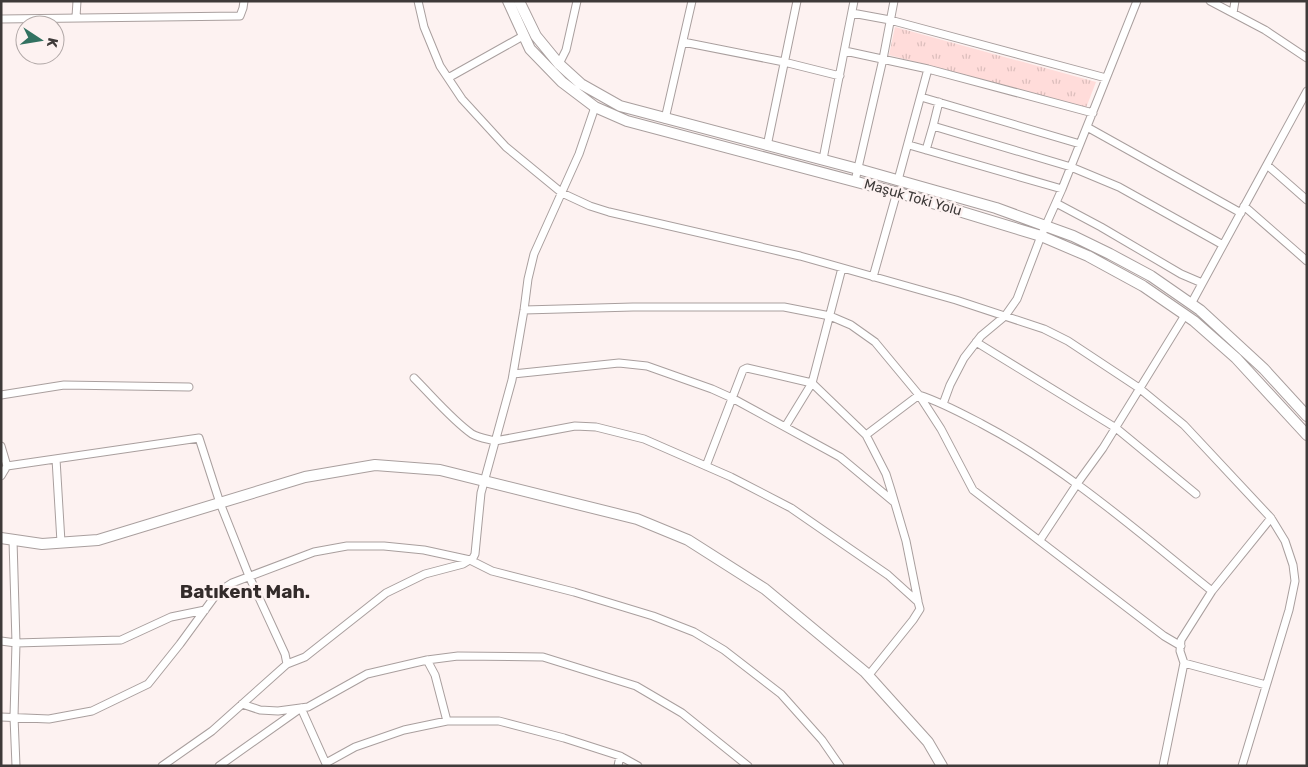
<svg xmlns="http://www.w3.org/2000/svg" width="1308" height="767" font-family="Rubik,sans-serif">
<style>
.grass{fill:url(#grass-tufts)}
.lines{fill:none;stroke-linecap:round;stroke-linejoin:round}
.street-casing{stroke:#a99f9e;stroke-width:9}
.secondary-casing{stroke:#a99f9e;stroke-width:12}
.street{stroke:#fff;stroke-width:7}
.secondary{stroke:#fff;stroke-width:10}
.labels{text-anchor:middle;stroke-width:5;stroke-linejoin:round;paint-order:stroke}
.street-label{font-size:14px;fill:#3e3a39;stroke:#fdf2f1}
.district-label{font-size:19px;font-weight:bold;fill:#332b2a;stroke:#fdf2f1}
</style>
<defs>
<pattern id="grass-tufts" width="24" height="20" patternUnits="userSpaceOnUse" patternTransform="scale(1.25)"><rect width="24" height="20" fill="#ffdcda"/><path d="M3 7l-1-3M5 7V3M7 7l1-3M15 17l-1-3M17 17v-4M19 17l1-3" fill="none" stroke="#dcbebc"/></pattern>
</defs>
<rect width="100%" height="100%" fill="#fdf2f1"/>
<path class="grass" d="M895 27 1096 82 1086 108 889 55Z"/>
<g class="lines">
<g class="street-casing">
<path id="street" d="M418 1 424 27 440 66 462 99 506 147 562 193 590 206 609 212 800 256 956 300 1044 329 1068 341 1139 388 1184 425 1271 518 1285 541 1293 565 1295 581 1289 610 1242 766
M1210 1 1265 30 1307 58
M852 13 890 20 1106 78
M1233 13 1235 1
M76 17 77 1
M1 19 240 16 243 8 244 1
M683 42 784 62 840 76
M845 51 928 69 1093 113
M559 64 566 50 577 1
M448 78 523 36
M921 97 1080 144
M939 102 933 126 1071 167 1119 187 1223 245
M665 119 692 1
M1087 127 1241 213
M909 145 1062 189
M767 146 797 1
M926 150 933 126
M823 159 854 1
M1267 165 1307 200
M898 180 928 69
M855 181 883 59 894 1
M1056 203 1101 227 1181 274 1202 283
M1244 206 1307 261
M873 277 897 192
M1191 304 1307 91
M524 310 633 307H784L830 316 851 325 875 342 919 395 941 429 973 490 1164 636 1181 646
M976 342 1116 428 1196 494
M513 374 619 363 647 366 712 389 732 398 840 457 894 502
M414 378C432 396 452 420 472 434 479 438 488 439 495 441L575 426 596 427 644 439 731 477 791 508 888 575 918 602 920 609 913 620 868 676
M1 395 64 385 189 387
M943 404 950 385 964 358 981 336 1005 316 1017 299 1041 236 1062 189 1137 1
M785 427 812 383 842 268
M866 435 919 395C941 402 961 413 982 424 1066 468 1138 532 1212 591
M1 446 7 466 1 476
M56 459 61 542
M7 466 199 438 220 503 249 576 285 654 287 664
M706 466 743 370 747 368 812 383 866 435 886 474 891 490 906 541 918 601
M13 540 16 643 14 717 16 766
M1040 540 1079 481 1103 448 1185 315
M1 641 16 643 121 640 171 617 205 610
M427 660 435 675 447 721
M1184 663 1266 685
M242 704 260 710 278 711 308 707 367 674 427 660 458 656 543 657 636 686 682 713 748 766
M1 717 49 719 92 711 148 684 180 644 218 592 232 583 314 552 347 546H384L424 550 470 560 492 571 574 592 653 616 694 632 724 650 781 694 822 740 840 766
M326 763 355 747 404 730 447 721H499L564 738 620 756 638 766
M162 766 212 731 287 664 305 657 386 593 425 574 463 564 473 558 475 554 481 493 512 380 524 310 528 279 534 254 579 154 595 107
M219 766 301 708 327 766
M618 766 620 756
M1163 766 1184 663 1180 651 1181 640 1212 591 1271 518"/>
</g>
<g class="secondary-casing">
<path id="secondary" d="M508 1 530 49 562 82 595 107 627 121 906 195 1041 236 1088 256 1143 286 1194 321 1236 358 1307 435
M519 1 536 36 559 64 581 84 620 106 858 169 996 208 1073 236 1110 254 1151 276 1200 310 1264 369 1307 416
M1 538 42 544 98 540 305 477 375 465 440 470 637 519 688 540 765 589 865 672 928 742 942 766"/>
</g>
<use href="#street" class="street"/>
<use href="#secondary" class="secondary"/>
</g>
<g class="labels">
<g class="street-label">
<text transform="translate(913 197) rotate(16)" y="5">Maşuk Toki Yolu</text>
</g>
<g class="district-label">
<text x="245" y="598">Batıkent Mah.</text>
</g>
</g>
<rect width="1308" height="767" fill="none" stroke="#3e3a39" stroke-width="5"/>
<g transform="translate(40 40) rotate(102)"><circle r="24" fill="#fdf2f1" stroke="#b1a8a7"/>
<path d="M0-4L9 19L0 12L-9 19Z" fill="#327261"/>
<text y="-8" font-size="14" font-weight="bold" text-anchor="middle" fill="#3e3a39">K</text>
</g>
</svg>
